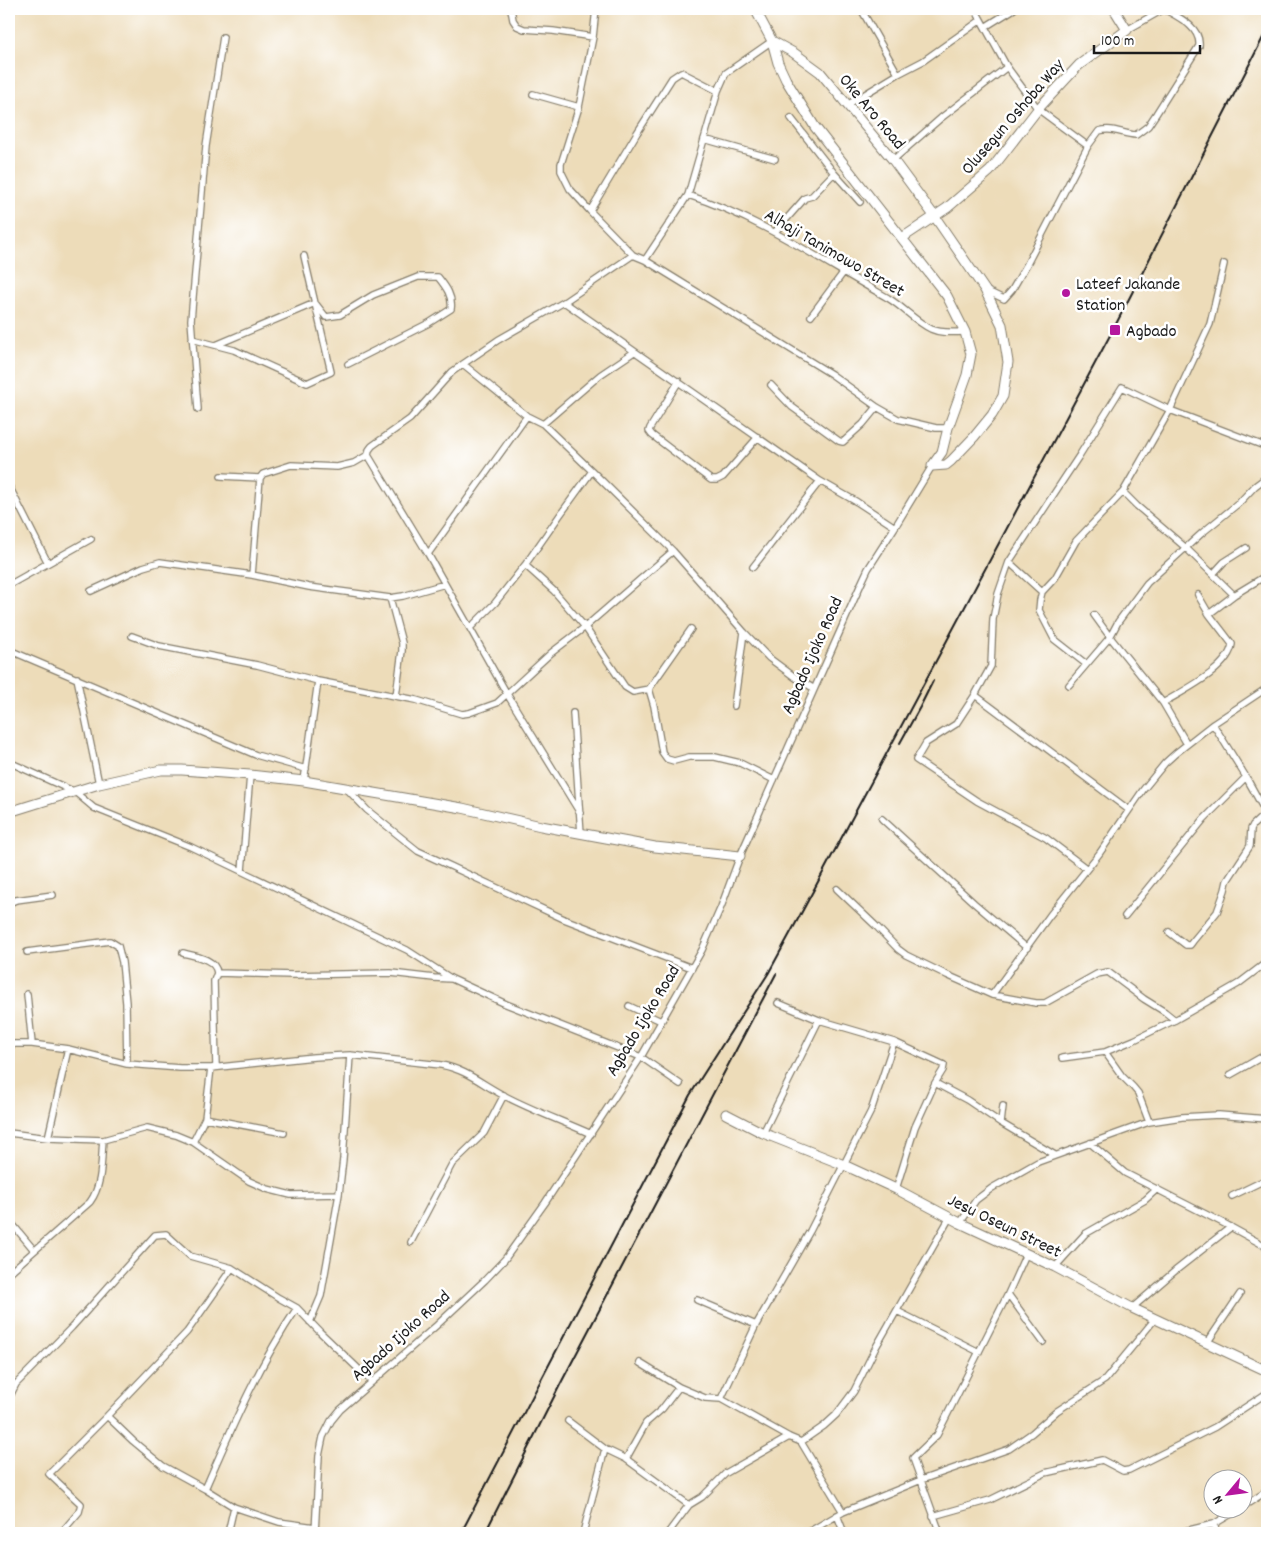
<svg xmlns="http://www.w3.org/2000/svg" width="1276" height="1542" font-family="Dekko,sans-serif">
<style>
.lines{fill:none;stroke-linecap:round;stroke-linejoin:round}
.street-casing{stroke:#847c6a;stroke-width:8}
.secondary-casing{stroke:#847c6a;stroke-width:11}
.street{stroke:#fff;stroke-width:5.5}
.secondary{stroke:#fff;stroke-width:9}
.rail{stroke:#1c1c1c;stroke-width:2}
.poi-dot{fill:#b5179e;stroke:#fff;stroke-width:2}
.labels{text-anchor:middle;stroke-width:5;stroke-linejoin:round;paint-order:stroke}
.street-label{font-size:18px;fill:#1c1c1c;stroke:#fff}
.poi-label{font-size:18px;fill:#1c1c1c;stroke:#fff;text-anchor:start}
</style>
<rect width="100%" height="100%" fill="#fff"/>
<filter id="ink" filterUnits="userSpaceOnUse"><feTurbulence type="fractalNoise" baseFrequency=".02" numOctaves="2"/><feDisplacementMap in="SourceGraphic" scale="10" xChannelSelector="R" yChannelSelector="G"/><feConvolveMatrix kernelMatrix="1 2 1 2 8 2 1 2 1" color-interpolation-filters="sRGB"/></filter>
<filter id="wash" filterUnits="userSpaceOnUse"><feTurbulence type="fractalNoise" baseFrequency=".0096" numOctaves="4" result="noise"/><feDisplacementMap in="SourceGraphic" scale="20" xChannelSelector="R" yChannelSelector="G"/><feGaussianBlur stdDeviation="1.12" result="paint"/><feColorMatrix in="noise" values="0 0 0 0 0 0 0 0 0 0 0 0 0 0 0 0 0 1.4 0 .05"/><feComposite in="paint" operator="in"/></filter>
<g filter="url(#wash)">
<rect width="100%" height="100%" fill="#eddcb9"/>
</g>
<g filter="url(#ink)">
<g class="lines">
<g class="street-casing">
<path id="street" d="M511 9 513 20 517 26 524 29 553 31 593 37
M596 9 593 37 579 107 561 164V171L570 189 590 211 633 255 645 260 831 374 877 407 898 419 936 428H948
M850 9H861
M861 9 898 74
M975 9 1007 67 1038 109 1088 146
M985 27 1014 9
M1127 30 1164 9
M533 94 579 107
M847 105 898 74 923 61 981 20
M791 118 834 173
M704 139 775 159
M893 160 941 118 1007 67
M688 195C760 218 822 261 888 298 903 307 915 321 931 329 942 334 954 332 965 332
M590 211 637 133 672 78 681 72 718 91
M775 232 805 198 812 196 834 173 860 202
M645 260 688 195 718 91 726 73 772 41
M985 290 1004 299 1012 290 1027 264 1088 146 1099 131C1114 127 1121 134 1136 135L1148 126 1156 114 1199 46C1201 27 1178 17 1164 9
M564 302 820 481 857 502 895 527
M811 316 843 273
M192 339 234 350 307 383 331 372 304 256
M216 345 315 303 326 317 340 315 373 295 418 277H438C446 287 453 296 451 309L429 323 348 364
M463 364 527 416 543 424 592 471 673 551 744 632 769 658 796 678 813 688
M679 381 650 428 649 431 652 435 711 480H717L723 477 758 437
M771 385 792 407 839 441 843 442 863 424 877 407
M198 409 191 320 206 146 223 37
M543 424 600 375 634 352
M368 455 428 554 507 694 580 813
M221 476 260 478 263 474 291 465 337 467 354 463 368 455 369 450 372 446 410 419 452 372 463 364 498 340 564 302 633 255
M9 486 48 563
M1123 492 1137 506 1186 548 1234 595
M428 554 527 416
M1009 562 998 594 993 619 991 666 975 695 956 724 926 743 916 760 977 801 1046 838 1087 869
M525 565 554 591 585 627 625 687 633 692 649 689
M753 567 820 481
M1213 574 1224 562 1246 548
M252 575 260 478
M9 585 91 539
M91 591 143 567 160 562 252 575 309 587 390 598 403 596 445 584
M1042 592 1009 562 1079 456 1122 387 1170 410 1267 447
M390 598 402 643V651L396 696
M1209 614 1234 595 1267 575
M1094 615 1110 637 1163 703 1187 744
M470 628 495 603 525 565 560 515 592 471
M691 629 649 689 654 706 662 752 667 759 674 761 689 757H715L740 763 774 780
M132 636 159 646 257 665 318 681 416 700 462 714 469 713 497 703 551 653 585 627 673 551
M9 650 256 755 306 769
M1086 664 1054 639 1039 610 1040 600 1042 592 1055 578 1076 541 1123 492 1170 410 1210 324 1224 264
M77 678 99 784
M1069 685 1110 637 1118 622 1147 583 1202 533 1239 503 1255 486 1267 477
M975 695 1129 810
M1163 703C1184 690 1229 669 1232 644L1209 614 1198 595
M734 706 744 632
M573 713 581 834
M1213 724 1246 777 1266 813
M9 762 75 792 94 808 191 847 407 950 452 979 506 1004 641 1057 680 1084
M304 781 318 681
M347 789 367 810 418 851 564 919 692 968
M882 819 974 903 1027 948
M242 871 250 775
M837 889 877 927 898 949 906 955 947 975 992 995 1036 1003H1045L1097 974 1108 972 1144 999 1165 1012 1175 1020
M9 903 16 900 53 895
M1125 916 1204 819 1246 777
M1169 932 1186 945H1190L1193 941 1217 912 1225 890 1227 881 1250 846 1251 829 1253 825 1267 812
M27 952 110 941 118 946 122 962 126 1003 127 1064
M183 953C195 956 216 959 217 973L293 975 391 973 434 978 452 979
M27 994 32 1044
M992 995 1050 915 1099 854 1143 790 1165 763 1176 753 1213 724 1267 688
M778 1003 819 1020 894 1042 944 1065 943 1070 935 1083 915 1127 896 1189
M629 1006 661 1021
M9 1044H32L68 1049 127 1064 180 1068H211L314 1057 350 1055 441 1065C465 1069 482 1084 503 1095 531 1110 562 1121 591 1134
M1105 1052 1122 1076 1133 1087 1138 1093 1149 1122
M1263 1056 1267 1069
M1062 1058 1105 1052 1134 1040 1175 1020 1238 984 1267 962
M216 1067 214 981 217 973
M1230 1075 1267 1054
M935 1083 967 1100 1001 1123 1055 1155
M205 1118 284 1133
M1001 1123 1003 1106
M9 1133 48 1138 103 1140 147 1128 176 1135 193 1142 249 1181 267 1189 291 1195 339 1194
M763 1133 819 1020
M48 1138 68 1049
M193 1142 205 1118 211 1068
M1090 1143 1125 1173 1225 1224 1267 1247
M1232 1196 1267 1179
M9 1220 34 1250
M960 1223 976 1200 992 1188 1038 1162 1149 1122 1182 1117 1219 1115 1267 1119
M411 1242 452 1164 484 1133 504 1095
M1055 1267 1085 1234 1145 1200 1157 1189
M9 1273 90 1202C103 1184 101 1160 103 1140
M1008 1294 1043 1342
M697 1300 756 1325
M1132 1308 1175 1271 1231 1227
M897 1311 979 1352
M310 1322 321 1296 339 1194 343 1159 350 1055
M1207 1343 1240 1294
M640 1363 679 1387 705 1398 721 1399 789 1437 801 1442 843 1512
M9 1398 16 1384 72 1327 155 1235 166 1234 190 1256 232 1268 279 1298 297 1308 320 1332 372 1382
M721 1399 756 1325 810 1231 871 1111 894 1042
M107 1416 133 1441 163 1466 205 1489 234 1507 279 1522 315 1527
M568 1421 605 1449 626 1459 689 1505 702 1497 726 1473 789 1437
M801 1442 824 1426 836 1415 854 1391 876 1347 950 1217
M626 1459 646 1423 662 1409 679 1387
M205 1489C233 1425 258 1366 297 1308
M1244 1506 1267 1491
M837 1515 844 1533
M933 1516 990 1500 1045 1473 1102 1460 1123 1471 1129 1470 1215 1427 1267 1393
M1214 1524 1217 1533
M61 1533 79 1512 81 1504 49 1474 107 1416 187 1332 232 1268
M228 1533 234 1507
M315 1533 319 1456 323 1437 331 1421 340 1410 437 1325 485 1280 505 1259 545 1203 641 1057 702 950 721 907 740 856 861 584 868 569 895 527 932 466
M583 1533 605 1449
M668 1533 689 1505
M807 1533 843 1512 921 1480 1009 1449 1032 1433 1057 1411 1105 1380 1155 1319
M940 1533 913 1458 937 1435 1008 1294 1026 1254
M1177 1533 1214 1524 1238 1510"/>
</g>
<g class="secondary-casing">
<path id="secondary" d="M755 9 772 41 778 63 786 80 815 127 947 296 965 332 971 354 967 375 948 428 942 452 932 466
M772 41 794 53 820 72 893 160 935 217 985 290 1002 325 1008 362 1003 396 992 415 974 437 951 461 946 465 932 466
M902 238 947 208 990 171 1038 109 1079 65 1127 30 1114 9
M9 812 99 784 161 770H182L250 775 304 781 462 808 541 826 655 847 740 856
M726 1114 763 1133 844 1165 896 1189 960 1223 1055 1267 1132 1308 1267 1371"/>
</g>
<use href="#street" class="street"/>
<use href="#secondary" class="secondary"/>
<path class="rail" d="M900 743 920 707 933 681
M461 1533 690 1095 768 974 804 908 1115 326 1267 30
M485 1533 562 1381 776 974"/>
</g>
</g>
<g class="poi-dot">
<circle cx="1066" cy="293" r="5"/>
<rect x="1109" y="324" width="12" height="12" rx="2.5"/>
</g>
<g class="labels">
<g class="street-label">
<text transform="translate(873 111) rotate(50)" y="6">Oke Aro Road</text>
<text transform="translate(1012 116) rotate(-49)" y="6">Olusegun Oshoba Way</text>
<text transform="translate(835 252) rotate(30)" y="6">Alhaji Tanimowo Street</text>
<text transform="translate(811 655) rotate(-66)" y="6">Agbado Ijoko Road</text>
<text transform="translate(642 1020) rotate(-59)" y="6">Agbado Ijoko Road</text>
<text transform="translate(1005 1225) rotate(26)" y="6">Jesu Oseun Street</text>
<text transform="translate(400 1335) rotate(-42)" y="6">Agbado Ijoko Road</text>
</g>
<g class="poi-label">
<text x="1076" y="289">Lateef Jakande<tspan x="1076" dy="21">Station</tspan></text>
<text x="1126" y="336">Agbado</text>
</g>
</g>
<rect width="1276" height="1542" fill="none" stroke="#fff" stroke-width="30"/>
<g transform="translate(1228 1494) rotate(241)"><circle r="24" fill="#ffffff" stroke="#a4a4a4"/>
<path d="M0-4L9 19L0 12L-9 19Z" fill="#b5179e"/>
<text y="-8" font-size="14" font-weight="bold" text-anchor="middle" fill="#1c1c1c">N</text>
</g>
<path d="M1094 45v8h106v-8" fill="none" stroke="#1c1c1c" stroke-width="2.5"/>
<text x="1101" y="45" font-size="15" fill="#1c1c1c" stroke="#ffffff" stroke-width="4" paint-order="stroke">100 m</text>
</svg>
